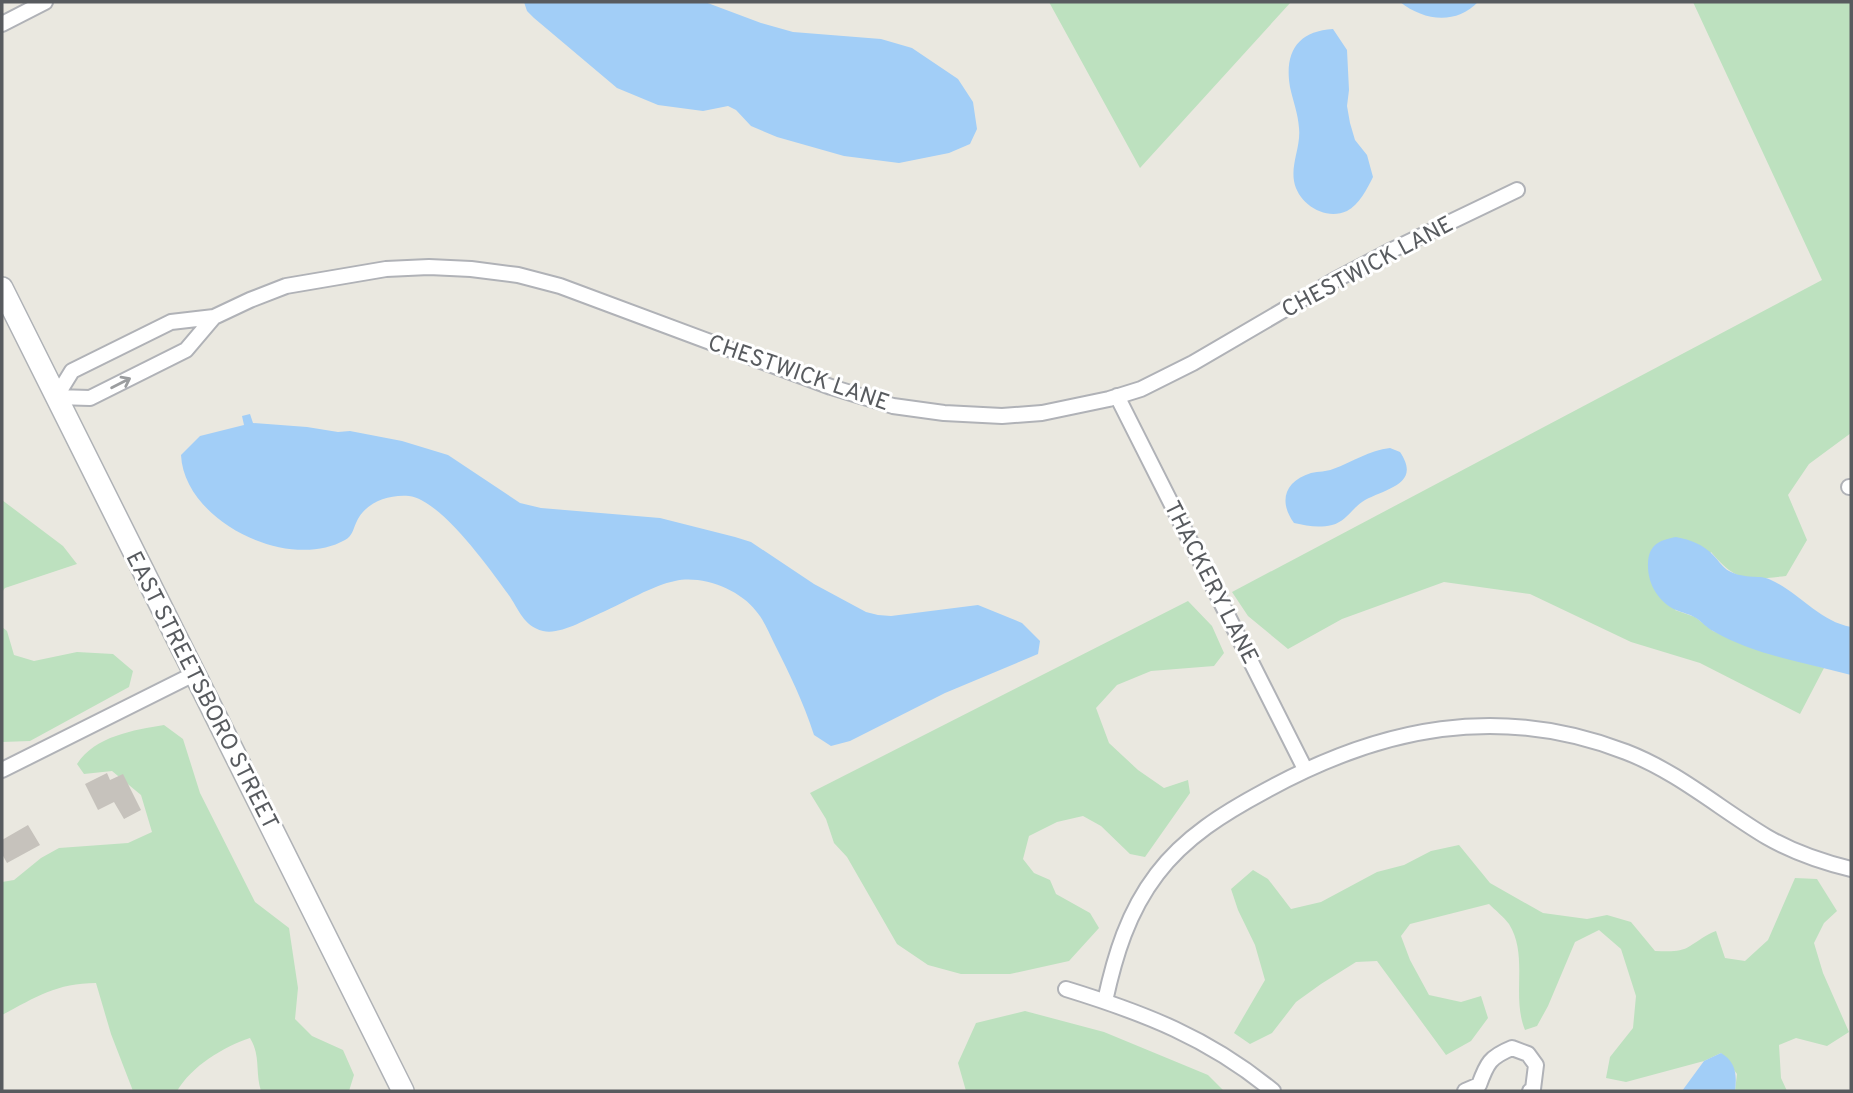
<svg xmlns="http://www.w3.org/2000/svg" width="1853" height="1093" font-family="Overpass,sans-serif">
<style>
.green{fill:#bde1bf}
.water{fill:#a2cef7}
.building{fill:#c6c2bc}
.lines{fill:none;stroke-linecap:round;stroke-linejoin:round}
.street-casing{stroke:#b0b2b7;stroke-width:18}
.secondary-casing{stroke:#afb2b6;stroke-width:24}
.street{stroke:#fff;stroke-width:14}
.secondary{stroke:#fff;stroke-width:21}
.oneway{stroke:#9b9d9f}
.labels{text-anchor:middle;stroke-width:6;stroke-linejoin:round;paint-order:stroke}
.street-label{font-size:23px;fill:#585b5f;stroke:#fff}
</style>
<rect width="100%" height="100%" fill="#eae8e0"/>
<path class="green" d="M1049 2H1291L1140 168Z
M1693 2H1851V433L1809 464 1788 495 1807 540 1786 576C1748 580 1737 583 1711 552L1675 610 1695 617 1713 631 1746 645 1824 668 1800 714 1700 663 1631 642 1530 594 1444 582 1342 619 1288 649 1248 616 1232 592 1822 280Z
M2 500 63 546 77 564 5 588 2 592Z
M1188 601 1212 626 1224 653 1214 666 1151 671 1117 685 1096 708 1109 743 1138 770 1164 788 1188 780 1190 793 1145 857 1130 854 1101 826 1083 816 1057 822 1029 836 1023 859 1034 873 1050 880 1056 894 1090 913 1099 928 1069 961 1010 974H961L928 965 897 944 847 857 834 843 826 819 810 793Z
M2 627 7 631 14 655 34 661 77 652 113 654 133 671 129 687 30 741 2 742Z
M164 725 183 739 200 793 255 902 289 928 298 988 295 1019 312 1036 343 1050 354 1075 349 1091H261C255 1072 261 1056 250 1038 223 1047 192 1066 177 1091H133L111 1034 96 983C57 983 36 997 2 1015V882L14 880 41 858 59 848 128 843 152 832 141 795 112 771 84 774 77 764C95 736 134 730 164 725Z
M1459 845 1490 883 1543 913 1587 919 1607 915 1631 922 1655 951C1667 951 1680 953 1690 946 1700 940 1705 935 1716 931L1725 958 1745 961 1768 940 1795 878 1817 879 1837 911 1824 923 1814 943 1823 973 1849 1032 1827 1046 1796 1038 1779 1045 1781 1078 1787 1091H1735L1737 1074 1721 1053 1704 1061 1626 1082 1606 1078 1610 1057 1633 1028 1636 996 1621 949 1599 930 1575 942 1548 1006 1537 1026 1525 1030C1511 996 1529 956 1509 924 1504 917 1495 910 1489 904L1410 924 1401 936 1410 960 1429 995 1461 1002 1481 996 1488 1018 1471 1041 1446 1055 1377 961 1356 962 1321 984 1296 1002 1272 1033 1250 1044 1234 1033 1265 980 1255 945 1238 910 1231 889 1253 870 1268 879 1291 909 1321 902 1377 872 1404 865 1431 851Z
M1025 1011 1104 1032 1208 1075 1224 1091H966L958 1063 976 1023Z"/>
<path class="water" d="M524 2H705L761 23 793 32 881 39 912 48 958 79 973 102 977 129 970 144 949 153 899 163 844 156 777 137 751 126 736 110 728 106 703 111 658 105 617 88 534 18 527 11Z
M1400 2H1478C1456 25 1424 21 1400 2Z
M1333 29 1347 50 1349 90 1347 106 1350 123 1355 140 1367 155 1373 177C1367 189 1359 205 1347 211 1325 221 1298 204 1294 181 1291 163 1301 146 1299 128 1298 113 1293 101 1290 87 1284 52 1298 31 1333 29Z
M250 414 253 423 307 427 338 432 350 431 402 441 448 455 520 503 541 508 660 518 735 537 751 542 814 584 866 612 878 615 891 616 978 605 1022 623 1040 641 1038 654 945 693 850 741 831 746 814 735C803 701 790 675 774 643 769 633 764 620 756 611 739 589 702 575 675 581 654 585 623 603 603 612 586 619 561 635 543 631 523 626 519 609 508 594 489 568 441 500 409 496 388 494 364 503 356 523 353 530 352 536 345 540 288 572 184 521 181 455L200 436 244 425 242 416Z
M1390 448 1400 452C1423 486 1382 489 1362 502 1352 509 1345 522 1332 525 1319 528 1307 526 1294 523 1278 501 1285 481 1311 473 1319 471 1326 472 1333 469 1353 462 1369 450 1390 448Z
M1676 537C1691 540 1703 544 1714 556 1719 561 1723 568 1729 571 1746 580 1760 574 1771 580 1800 593 1819 621 1851 627V675C1806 663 1754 655 1713 631 1707 628 1702 622 1696 618 1690 614 1683 613 1676 610 1658 602 1647 583 1648 563 1649 544 1660 540 1676 537Z
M1721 1053C1736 1062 1737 1075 1735 1091H1682L1704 1061Z"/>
<path class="building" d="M107 773 110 780 123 774 141 810 124 819 114 802 98 810 85 784Z
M28 825 40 845 7 863 2 854V840Z"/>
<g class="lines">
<g class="street-casing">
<path id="street" d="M2 24 45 2
M214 317 186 350 90 398 56 397 72 371 171 322 214 317 250 300 286 286 386 269 429 267 471 269 518 275 560 286 831 387 893 406 944 413 1002 416 1042 413 1109 399 1141 389 1193 363 1335 280 1392 250 1517 190
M1117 396 1305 769
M1849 487H1851
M2 770 194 674
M1066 989C1144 1013 1209 1038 1273 1091
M1105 1001C1115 955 1128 912 1157 874 1185 837 1224 813 1265 791 1381 727 1499 703 1626 752 1678 772 1720 809 1767 837 1793 852 1822 862 1851 869
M1465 1091 1479 1085C1487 1063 1490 1057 1512 1048L1528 1054 1536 1065 1533 1089 1530 1091"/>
</g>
<g class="secondary-casing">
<path id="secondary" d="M2 288 403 1091"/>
</g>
<use href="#street" class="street"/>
<use href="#secondary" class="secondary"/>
</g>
<defs><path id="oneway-shaft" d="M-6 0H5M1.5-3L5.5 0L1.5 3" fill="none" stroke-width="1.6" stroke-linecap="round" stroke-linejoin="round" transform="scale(1.75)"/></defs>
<use class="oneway" href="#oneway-shaft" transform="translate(121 383) rotate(-27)"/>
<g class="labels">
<g class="street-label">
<text transform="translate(1367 266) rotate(-28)" y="8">CHESTWICK LANE</text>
<text transform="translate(799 372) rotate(19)" y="8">CHESTWICK LANE</text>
<text transform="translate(1212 582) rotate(63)" y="8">THACKERY LANE</text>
<text transform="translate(203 690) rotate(63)" y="8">EAST STREETSBORO STREET</text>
</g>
</g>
<rect width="1853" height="1093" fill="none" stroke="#585b5f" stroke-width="7"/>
</svg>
